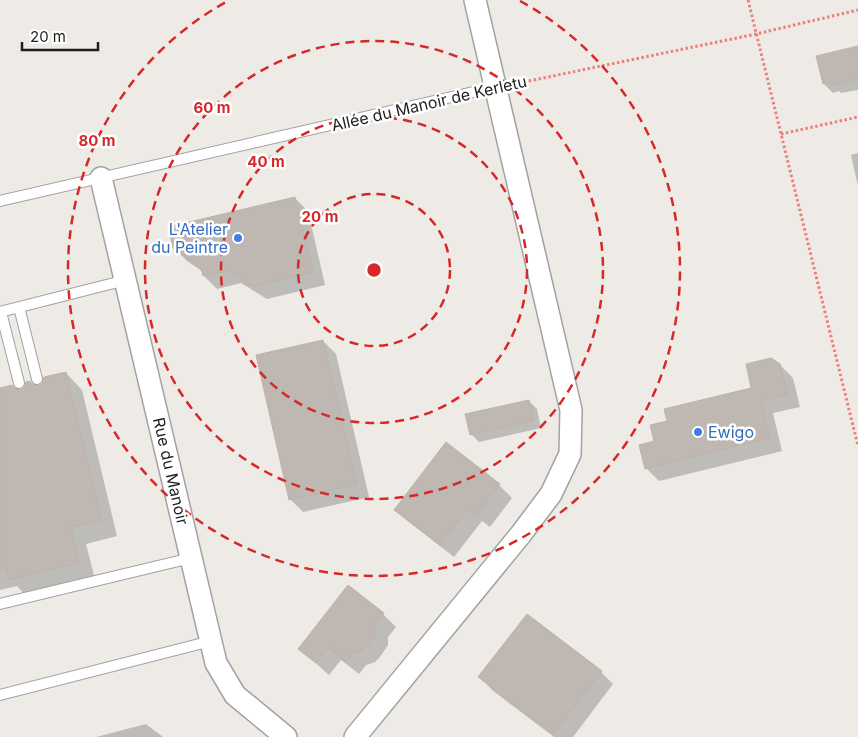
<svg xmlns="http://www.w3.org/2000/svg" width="858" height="737" font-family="Inter,sans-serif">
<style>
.shadow{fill:#0003}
.building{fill:#bfb7b2;stroke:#bfb2a9}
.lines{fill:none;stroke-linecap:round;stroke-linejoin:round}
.lane-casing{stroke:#a2a2a2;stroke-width:12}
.street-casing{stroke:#a2a2a2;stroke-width:24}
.path{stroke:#ed8078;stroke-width:3;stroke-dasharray:2.5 2.5;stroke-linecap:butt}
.lane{stroke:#fff;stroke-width:10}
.street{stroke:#fff;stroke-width:21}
.ring{fill:none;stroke:#d62828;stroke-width:2.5;stroke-dasharray:9 6}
.shop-dot{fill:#3f7fe0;stroke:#fff;stroke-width:2}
.labels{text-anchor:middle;stroke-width:5;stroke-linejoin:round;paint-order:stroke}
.street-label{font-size:16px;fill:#1e1e1e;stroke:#fff}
.shop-label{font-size:16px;fill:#366cbe;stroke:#fff;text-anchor:end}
.centre{fill:#d62828;stroke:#fff;stroke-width:2.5}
.ring-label{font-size:15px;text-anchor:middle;font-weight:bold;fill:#d62828;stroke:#fff;stroke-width:5;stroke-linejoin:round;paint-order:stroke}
</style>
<rect width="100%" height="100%" fill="#eeebe6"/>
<path class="shadow" d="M858 48V90L841 93 839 91 833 93 824 84Z
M858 153V186L851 155Z
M295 198 308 211 325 285 267 299 241 283 217 289 204 276 203 272 187 261 174 248Z
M323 341 336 354 369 497 303 512 290 499Z
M780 365 793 378 800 407 773 413 782 451 659 481 646 468 655 442 669 422 753 389Z
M66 373 82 390 117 536 86 544 95 579 26 596 17 586 0 590V389L20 391 34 386 38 387Z
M529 401 537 409 541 428 479 442 471 434Z
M499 485 512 498 490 527 482 521 454 557 409 522 396 510Z
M383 614 396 627 388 637V645L380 657 375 662 366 665 359 674 341 660 329 675 300 649Z
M601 672 613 684 573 737H554L492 690 480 677Z
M146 724 163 737H96Z"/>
<path class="building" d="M858 46V79L831 85 830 83 823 84 816 56Z
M295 197 313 272 253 287 227 271 203 276 201 268 173 248 168 227Z
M323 340 357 484 289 500 256 355Z
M771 358 780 364 788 394 761 400 770 438 645 469 639 445 654 441 650 425 667 421 664 409 751 388 746 364Z
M66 372 102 520 71 527 79 563 8 580 6 569 0 570V388L12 385 14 388 20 390 24 388 26 382 30 381 32 384 38 386 42 384 44 377Z
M529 400 534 420 470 435 465 414Z
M446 442 500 484 476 515 468 509 440 545 394 510Z
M348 585 384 613 375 624 376 632 373 639 362 650 353 653 346 662 328 648 316 663 298 649Z
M527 614 602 671 553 734 478 677Z"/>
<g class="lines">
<g class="lane-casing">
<path id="lane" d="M0 201 495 87
M19 307 37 379
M0 312 126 280
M1 312 19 383
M0 604 191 558
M0 695 211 641"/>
</g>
<g class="street-casing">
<path id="street" d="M101 178 216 663 235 695 286 737
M355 737 521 534 551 494 570 454 571 410 475 0"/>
</g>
<path class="path" d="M748 0 858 446
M519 83 756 34 858 10
M781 134 858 117"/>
<use href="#lane" class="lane"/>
<use href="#street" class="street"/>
</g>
<g class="ring">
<circle cx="374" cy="270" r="76"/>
<circle cx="374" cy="270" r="153"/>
<circle cx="374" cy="270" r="229"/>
<path d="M520 1A306 306 0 1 1 228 1"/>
</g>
<g class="shop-dot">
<circle cx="238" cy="238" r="5"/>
<circle cx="698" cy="432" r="5"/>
</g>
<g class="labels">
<g class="street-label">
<text transform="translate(429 103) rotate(-13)" y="6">Allée du Manoir de Kerletu</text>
<text transform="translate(171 471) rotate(77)" y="6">Rue du Manoir</text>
</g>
<g class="shop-label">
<text x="228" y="235">L'Atelier<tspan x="228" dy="18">du Peintre</tspan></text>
<text x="708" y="438" text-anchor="start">Ewigo</text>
</g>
</g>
<circle cx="374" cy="270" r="8" class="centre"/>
<g class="ring-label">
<text x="212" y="113">60 m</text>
<text x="97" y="146">80 m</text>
<text x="266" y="167">40 m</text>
<text x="320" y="222">20 m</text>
</g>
<path d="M22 42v8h76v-8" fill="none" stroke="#1e1e1e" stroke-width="2.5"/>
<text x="30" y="42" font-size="15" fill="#1e1e1e" stroke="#ffffff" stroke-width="4" paint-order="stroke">20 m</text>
</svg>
